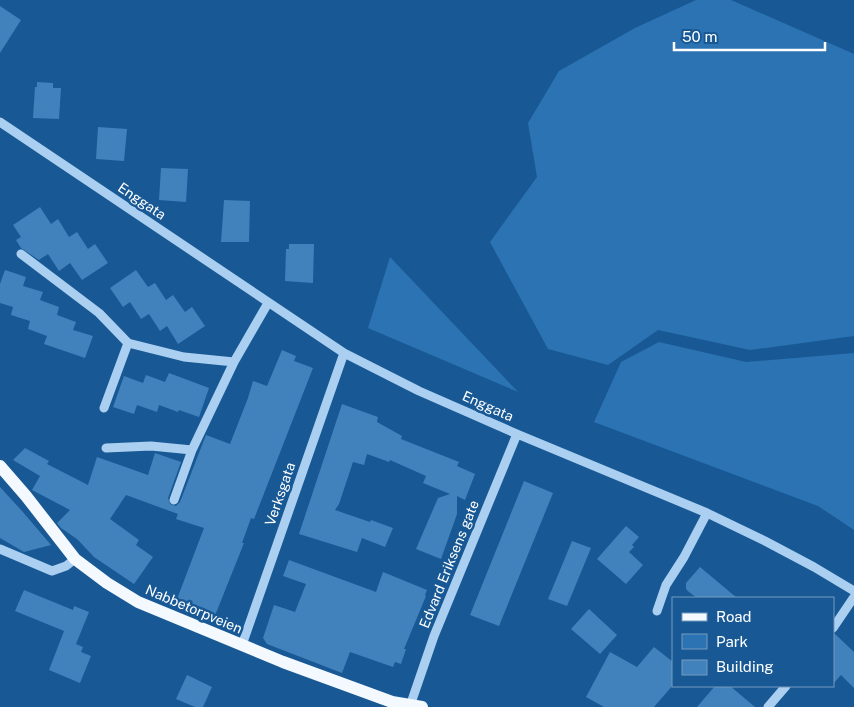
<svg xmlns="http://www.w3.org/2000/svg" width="854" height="707" font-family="'Public Sans',sans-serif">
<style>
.green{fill:#2c73b3}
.building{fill:#4182bc}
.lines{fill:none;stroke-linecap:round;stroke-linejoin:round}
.minor{stroke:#aacff0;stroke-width:9}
.major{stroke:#f3f9ff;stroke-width:12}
.labels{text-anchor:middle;stroke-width:5;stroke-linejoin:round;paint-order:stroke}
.street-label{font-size:14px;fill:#fff;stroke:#185995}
</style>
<rect width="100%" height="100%" fill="#185995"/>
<path class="green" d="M696 0H731L854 54V336L750 350 658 330 608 365 548 349 490 242 537 177 528 123 559 71 635 28Z
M390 257 518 392 368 328Z
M659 342 746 362 854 353V530L818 506 594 422 621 362Z"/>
<path class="building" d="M0 6 21 20 0 53Z
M37 82 53 83V88H61L59 119 33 118 35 87H37Z
M98 127 127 129 124 161 96 159Z
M161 168 188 169 186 202 159 200Z
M224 200 250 201 249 242H221Z
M40 207 51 224 58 219 69 237 77 232 88 249 95 244 108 263 82 280 70 263 59 271 48 254 39 260 21 248 16 240 21 237 13 225Z
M289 244H314L313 283 285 281 286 249H289Z
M5 270 26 277 23 286 43 292 40 300 59 307 57 315 76 322 73 330 93 336 85 358 44 344 47 336 28 329 30 321 11 315 13 307 0 303V284Z
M136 270 148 287 155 283 166 300 173 295 185 312 192 307 205 326 178 344 167 326 160 331 149 314 141 319 130 302 123 307 110 288Z
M282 350 296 356 294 361 313 368 254 519 251 518 242 543H244L212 623 174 607 204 528 176 519 178 514 126 495 110 519 139 540 136 545 153 557 134 584 94 557 77 539 61 528 57 523 70 510 32 490 40 476 13 460 25 448 49 461 47 464 88 485 97 457 148 475 155 453 181 462 168 498 170 504 176 506 180 502 206 435 230 444 248 398 253 381 267 386Z
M169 373 209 388 199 417 179 410 178 412 159 405 157 412 137 405 134 414 113 407 124 376 143 383 146 375 165 382Z
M342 404 378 417 377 422 402 436 401 439 459 462 457 466 475 474 465 500 457 496V514L441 559 416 549 438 498 450 494 423 483 426 476 390 460 389 462 367 454 364 465 353 462 339 504 335 510 370 522 371 520 393 528 385 547 362 538 357 552 299 534Z
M524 481 553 493 499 626 470 615Z
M0 487 22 511 51 545 24 552 0 538Z
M626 526 639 537 632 545 634 547 629 552 643 565 626 584 597 559Z
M572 541 591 548 567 606 548 599Z
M289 560 376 592 383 572 427 590 425 595 426 596 404 649H406L401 664 395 662 393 667 350 652 342 673 267 644 263 638 274 605 295 612 306 584 283 576Z
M700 567 737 598H697L689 592 686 589V583Z
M24 590 73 610 74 606 89 612 76 644 83 647 81 652 91 656 80 683 49 670 64 631 15 611Z
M589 609 617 635 600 654 571 629Z
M833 634H835L854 652V688L841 675 833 684Z
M654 647 673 662V685L654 707H604L586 697 610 652 637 667Z
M187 675 212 687 203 707H195L176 699Z
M715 686H730L755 707H697Z"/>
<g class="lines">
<path class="minor" d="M0 122 344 353 419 391 517 434 707 513 765 541 814 567 854 591
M21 254 99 313 128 343 184 357 234 362
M104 408 128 343
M106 448 151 446 192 450
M174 500 192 450 234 362 268 303
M0 549 52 571 66 566 75 559
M657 611 666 585 684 557 707 513
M833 628 854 597
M242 645 344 353
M410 706 434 636 517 434
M768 707 786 686"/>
<path class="major" d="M0 466 26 496 75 559 107 583 138 602 283 662 392 702 422 707"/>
</g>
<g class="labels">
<g class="street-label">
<text transform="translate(142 201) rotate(34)" y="5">Enggata</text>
<text transform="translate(488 406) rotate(24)" y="5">Enggata</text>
<text transform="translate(280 494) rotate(-71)" y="5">Verksgata</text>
<text transform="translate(449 564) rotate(-68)" y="5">Edvard Eriksens gate</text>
<text transform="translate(194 609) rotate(23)" y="5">Nabbetorpveien</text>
</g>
</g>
<rect x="672" y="597" width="162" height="90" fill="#185995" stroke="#749bbf"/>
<rect x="682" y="613" width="25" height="8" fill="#f3f9ff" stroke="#749bbf"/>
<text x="716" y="622" font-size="15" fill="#ffffff">Road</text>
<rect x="682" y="634" width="25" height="15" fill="#2c73b3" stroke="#749bbf"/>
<text x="716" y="647" font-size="15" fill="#ffffff">Park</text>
<rect x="682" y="660" width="25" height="15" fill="#4182bc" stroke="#749bbf"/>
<text x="716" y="672" font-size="15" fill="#ffffff">Building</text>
<path d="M674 42v8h151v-8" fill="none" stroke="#ffffff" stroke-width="2.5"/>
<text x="682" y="42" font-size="15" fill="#ffffff" stroke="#185995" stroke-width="4" paint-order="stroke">50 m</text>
</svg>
